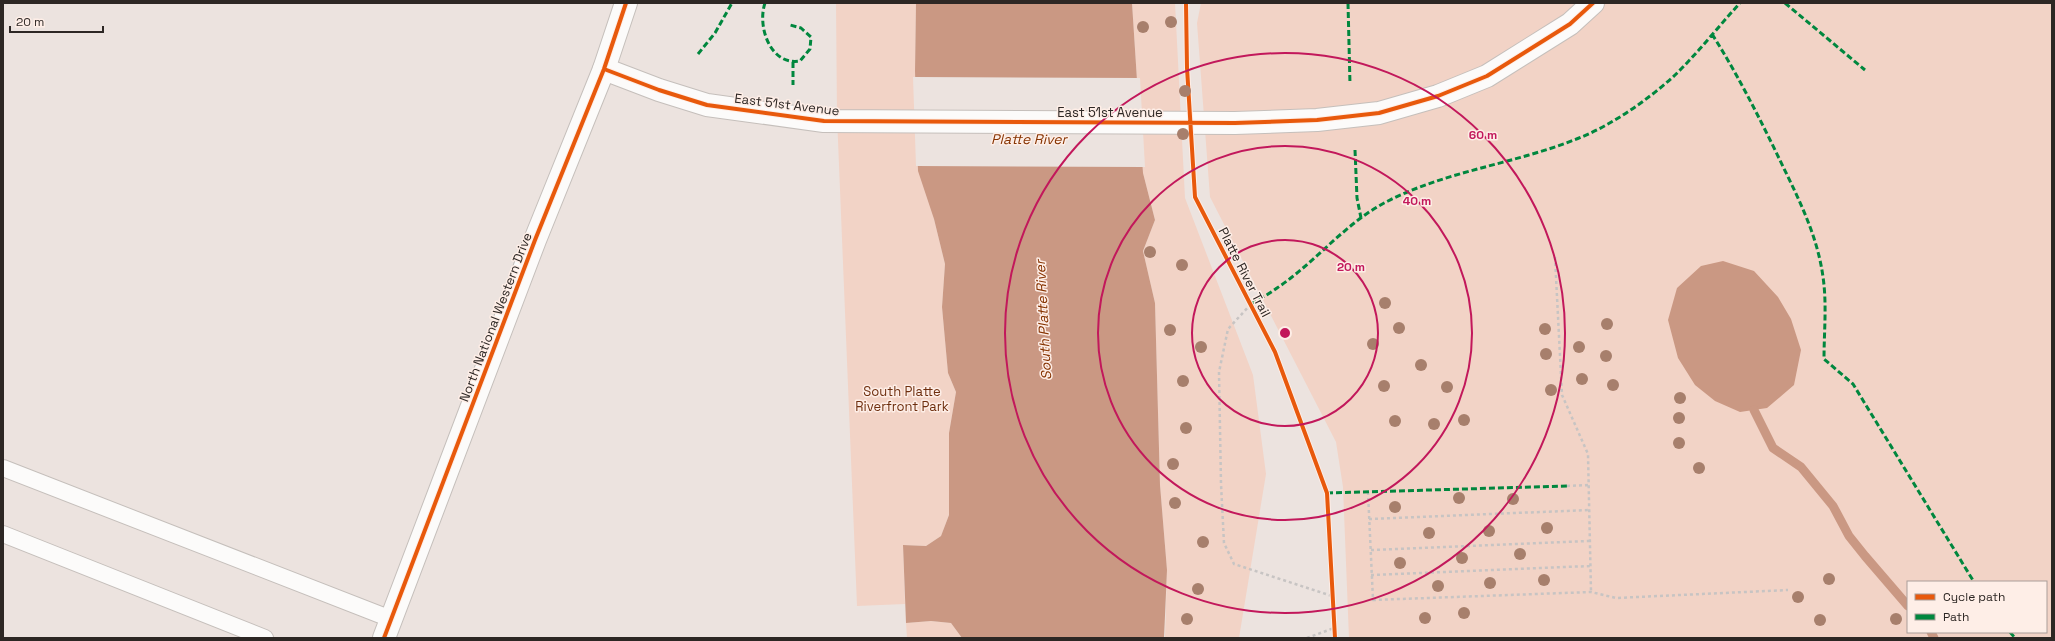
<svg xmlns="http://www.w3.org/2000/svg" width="2055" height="641" font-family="'Space Grotesk',sans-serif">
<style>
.green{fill:#f2d3c6;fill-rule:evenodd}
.water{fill:#ca9883}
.pier{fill:#ece3df}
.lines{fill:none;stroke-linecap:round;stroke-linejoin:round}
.stream{stroke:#ca9883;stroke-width:9}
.lane-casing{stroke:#c5bfbb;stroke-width:18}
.street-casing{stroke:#c5bfbb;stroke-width:24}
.secondary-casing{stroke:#c5bfbb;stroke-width:24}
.path{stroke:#c7c4c3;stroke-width:2.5;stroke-dasharray:3 3;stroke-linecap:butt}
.lane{stroke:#fcfbfa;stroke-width:16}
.street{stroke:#fcfbfa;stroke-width:22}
.secondary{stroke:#fcfbfa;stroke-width:22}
.quiet{stroke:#00873e;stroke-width:3;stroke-dasharray:6 3;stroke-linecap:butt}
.cycleway-casing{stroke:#feeee7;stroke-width:6}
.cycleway{stroke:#e8590c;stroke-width:4}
.tree{fill:#a77f6c}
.ring{fill:none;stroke:#c2185b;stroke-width:2}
.labels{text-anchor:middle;stroke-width:3;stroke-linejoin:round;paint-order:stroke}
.street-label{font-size:13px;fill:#2d2724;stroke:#feeee7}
.park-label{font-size:13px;fill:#6e2e0e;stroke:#feeee7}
.water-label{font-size:14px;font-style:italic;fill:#863301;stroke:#feeee7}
.centre{fill:#c2185b;stroke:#feeee7;stroke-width:2}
.ring-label{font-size:12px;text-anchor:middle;font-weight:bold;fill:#c2185b;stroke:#feeee7;stroke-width:3;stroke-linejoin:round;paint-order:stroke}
</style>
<rect width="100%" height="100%" fill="#ece3df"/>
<path class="green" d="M836 3H916L915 71 934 219 945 264 942 307 948 373 956 392 949 433V515L941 536 926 546 903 545 905 604 857 606 837 116Z
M1132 3H1175L1185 198 1253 375 1266 474 1239 638H1165L1167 570 1160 485 1155 303 1143 251 1155 220 1143 173Z
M1201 3H2052V638H1349L1343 487 1336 442 1210 197 1197 23ZM1908 582H2046V632H1908Z
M931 621 951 623 962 638H907L906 623Z"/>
<path class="water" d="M916 3H1132L1143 173 1155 220 1143 251 1155 303 1160 485 1167 570 1164 638H962L951 623 931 621 906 623 903 545 926 546 941 536 949 515V433L956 392 948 373 942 307 945 264 934 219 918 171 915 71Z
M1723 261 1754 271 1778 297 1791 319 1801 350 1794 385 1767 408 1740 412 1715 401 1695 385 1678 358 1668 320 1677 288 1701 266Z"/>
<path class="pier" d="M913 77 1140 78 1145 167 916 166Z"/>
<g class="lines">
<path class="stream" d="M1754 410 1773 448 1801 467 1833 506 1849 536 1865 556 1908 606
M1931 632 1934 638"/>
<g class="lane-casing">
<path id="lane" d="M3 468 391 619
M3 534 265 638"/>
</g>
<g class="street-casing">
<path id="street" d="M604 69 659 90 707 105 824 121 1235 123 1317 120 1379 113 1438 96 1487 76 1570 24 1593 3"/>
</g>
<g class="secondary-casing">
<path id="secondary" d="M384 638 535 240 604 69 626 3"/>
</g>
<path class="path" d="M1555 257 1562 395 1588 454 1591 592
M1251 304 1228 329 1219 372 1221 484 1224 543 1234 564 1332 596
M1567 486 1588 485
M1368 492 1373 600 1591 592 1616 598 1788 590
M1369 519 1589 510
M1371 550 1589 541
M1371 575 1590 566
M1307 638 1334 628"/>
<use href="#lane" class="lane"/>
<use href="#street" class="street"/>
<use href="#secondary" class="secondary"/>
<path class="quiet" d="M765 3C757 26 770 66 800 61L810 49 811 37 801 28 790 25
M1348 3 1350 84
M1785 3 1865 70
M1712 34C1736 72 1756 111 1776 152 1795 192 1817 232 1823 277 1827 304 1824 332 1824 359L1853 384 1974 582
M698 54 715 33 732 3
M793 62V85
M1355 150 1357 198 1361 218
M1251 304C1260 299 1269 294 1277 288 1316 262 1346 222 1388 201 1447 171 1513 164 1574 140 1609 127 1645 102 1673 77 1697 54 1718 27 1740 3
M1327 493 1567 486
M2010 632 2015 638"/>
<g class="cycleway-casing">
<path id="cycleway" d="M1186 3 1187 68 1195 197 1275 352 1327 493 1335 638
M604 69 659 90 707 105 824 121 1235 123 1317 120 1379 113 1438 96 1487 76 1570 24 1593 3
M384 638 535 240 604 69 626 3"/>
</g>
<use href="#cycleway" class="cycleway"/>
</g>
<g class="tree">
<circle cx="1171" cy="22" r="6"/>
<circle cx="1143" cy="27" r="6"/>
<circle cx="1185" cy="91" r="6"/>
<circle cx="1183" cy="134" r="6"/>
<circle cx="1150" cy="252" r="6"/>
<circle cx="1182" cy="265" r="6"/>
<circle cx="1385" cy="303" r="6"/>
<circle cx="1607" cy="324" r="6"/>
<circle cx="1399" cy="328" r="6"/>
<circle cx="1545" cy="329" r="6"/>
<circle cx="1170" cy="330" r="6"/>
<circle cx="1373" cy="344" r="6"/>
<circle cx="1201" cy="347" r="6"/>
<circle cx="1579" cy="347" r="6"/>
<circle cx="1546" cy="354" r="6"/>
<circle cx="1606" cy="356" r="6"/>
<circle cx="1421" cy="365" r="6"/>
<circle cx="1582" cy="379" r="6"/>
<circle cx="1183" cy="381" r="6"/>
<circle cx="1613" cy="385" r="6"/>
<circle cx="1384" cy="386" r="6"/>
<circle cx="1447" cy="387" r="6"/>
<circle cx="1551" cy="390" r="6"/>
<circle cx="1680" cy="398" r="6"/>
<circle cx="1679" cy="418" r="6"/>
<circle cx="1464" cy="420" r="6"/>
<circle cx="1395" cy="421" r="6"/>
<circle cx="1434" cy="424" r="6"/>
<circle cx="1186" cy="428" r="6"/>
<circle cx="1679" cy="443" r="6"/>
<circle cx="1173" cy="464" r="6"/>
<circle cx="1699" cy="468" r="6"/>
<circle cx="1459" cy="498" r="6"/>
<circle cx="1513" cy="499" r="6"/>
<circle cx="1175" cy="503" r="6"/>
<circle cx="1395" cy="507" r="6"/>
<circle cx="1547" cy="528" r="6"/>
<circle cx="1489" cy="531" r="6"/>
<circle cx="1429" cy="533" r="6"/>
<circle cx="1203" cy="542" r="6"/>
<circle cx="1520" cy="554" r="6"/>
<circle cx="1462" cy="558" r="6"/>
<circle cx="1400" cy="563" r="6"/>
<circle cx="1829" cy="579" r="6"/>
<circle cx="1544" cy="580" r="6"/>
<circle cx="1490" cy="583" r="6"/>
<circle cx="1438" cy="586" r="6"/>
<circle cx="1198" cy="589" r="6"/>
<circle cx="1798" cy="597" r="6"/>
<circle cx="1464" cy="613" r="6"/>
<circle cx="1425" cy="618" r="6"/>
<circle cx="1187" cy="619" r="6"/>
<circle cx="1896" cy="619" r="6"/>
<circle cx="1820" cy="620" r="6"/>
</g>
<g class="ring">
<circle cx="1285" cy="333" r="93"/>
<circle cx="1285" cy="333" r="187"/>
<circle cx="1285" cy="333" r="280"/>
</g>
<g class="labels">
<g class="street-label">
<text transform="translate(787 104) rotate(7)" y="5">East 51st Avenue</text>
<text x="1110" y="117">East 51st Avenue</text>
<text transform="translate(1245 272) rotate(63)" y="5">Platte River Trail</text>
<text transform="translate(495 317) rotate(-69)" y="5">North National Western Drive</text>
</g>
<g class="park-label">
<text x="902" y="396">South Platte<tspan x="902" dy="15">Riverfront Park</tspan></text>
</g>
<g class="water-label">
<text x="1029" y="144">Platte River</text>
<text transform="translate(1043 320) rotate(-93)" y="5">South Platte River</text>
</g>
</g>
<circle cx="1285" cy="333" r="6" class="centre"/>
<g class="ring-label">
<text x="1483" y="139">60 m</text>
<text x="1417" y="205">40 m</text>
<text x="1351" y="271">20 m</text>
</g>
<rect width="2055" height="641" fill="none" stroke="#2d2724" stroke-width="8"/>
<rect x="1907" y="581" width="140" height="52" fill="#feeee7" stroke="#aa9e99"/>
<rect x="1915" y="594" width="20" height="6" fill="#e8590c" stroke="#aa9e99"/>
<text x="1943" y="601" font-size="12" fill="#2d2724">Cycle path</text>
<rect x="1915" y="614" width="20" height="6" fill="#00873e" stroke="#aa9e99"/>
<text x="1943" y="621" font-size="12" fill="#2d2724">Path</text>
<path d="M10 26v6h93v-6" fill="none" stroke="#2d2724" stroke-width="2"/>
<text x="16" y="26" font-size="12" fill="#2d2724" stroke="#feeee7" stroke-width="3" paint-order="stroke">20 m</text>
</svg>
